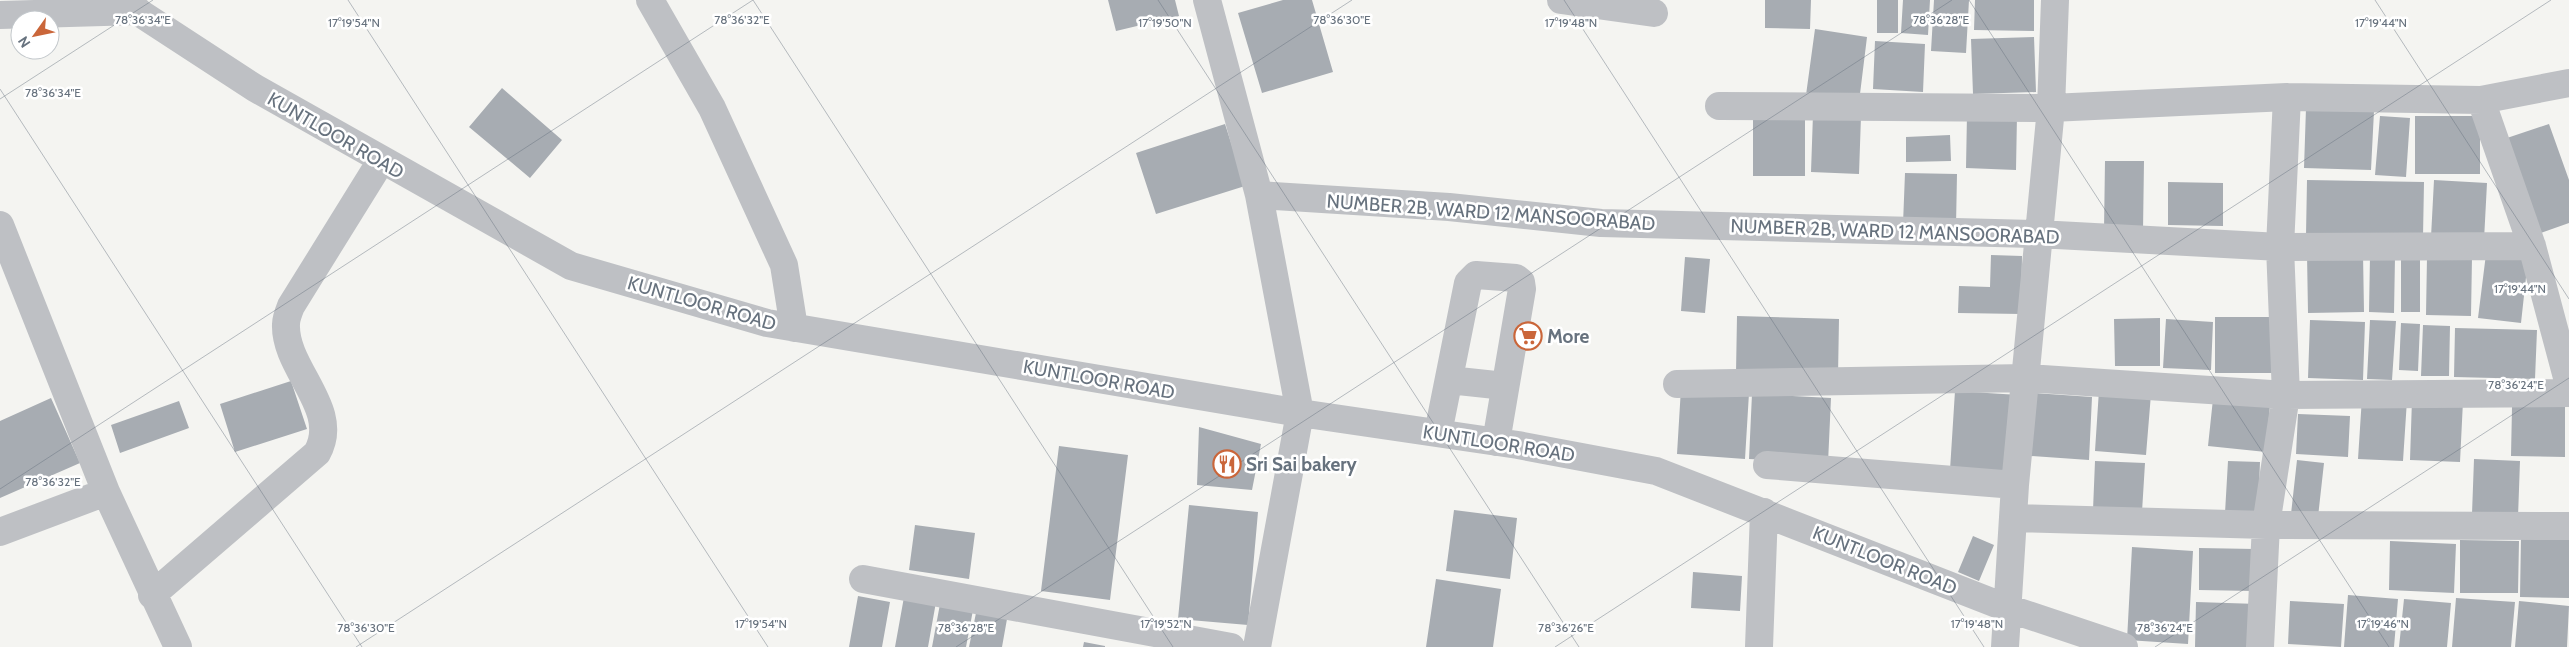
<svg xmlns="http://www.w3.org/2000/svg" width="2569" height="647" font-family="Cabin,sans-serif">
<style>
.building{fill:#a7acb2}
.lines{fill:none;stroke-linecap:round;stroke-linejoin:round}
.minor{stroke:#bec0c4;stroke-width:28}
.ticks{fill:none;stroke:#67727e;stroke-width:1;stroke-opacity:0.45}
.labels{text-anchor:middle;stroke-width:5;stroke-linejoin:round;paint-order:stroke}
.street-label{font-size:19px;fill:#67727e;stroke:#fff}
.poi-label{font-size:19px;font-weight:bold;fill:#67727e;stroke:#fff;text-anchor:start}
.ticks-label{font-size:12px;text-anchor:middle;fill:#67727e;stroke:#fff;stroke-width:5;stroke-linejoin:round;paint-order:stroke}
</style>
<rect width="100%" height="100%" fill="#f4f4f1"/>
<path class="building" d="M1108 0H1175L1179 16 1116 31Z
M1283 0H1312L1333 72 1262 93 1238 13Z
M1765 0H1811L1810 29 1765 28Z
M1877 0H1898V33H1877Z
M1903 0H1930L1928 35 1901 33Z
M1934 0H1969L1966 53 1931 51Z
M1975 0H2034V31L1974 30Z
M1815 29 1867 37 1859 102 1806 95Z
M2034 37 2036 92 1973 94 1971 39Z
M1875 41 1925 44 1923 92 1873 89Z
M502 88 562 140 530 178 469 127Z
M2306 108 2374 111 2371 170 2304 168Z
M1813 114 1861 116 1859 174 1811 172Z
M1967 114 2017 115 2016 170 1966 168Z
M2380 116 2410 118 2406 177 2375 175Z
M2415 116H2480V174H2415Z
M1753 119H1805V176H1753Z
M1225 124 1245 186 1156 214 1136 153Z
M2549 124 2569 180V223L2538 234 2504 139Z
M1950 135 1951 161 1906 162V137Z
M2105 161H2144L2143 231 2104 230Z
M1905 173 1957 174 1956 226 1903 224Z
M2307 180 2424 182 2423 237 2306 235Z
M2434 180 2487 183 2484 240 2431 237Z
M2168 182 2223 183V226L2168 225Z
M2363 253 2364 312 2308 313 2307 254Z
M2486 254 2528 259 2521 323 2478 318Z
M1991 255 2022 256 2021 314 1958 313 1959 286 1990 287Z
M2370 256 2395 257 2394 313 2369 312Z
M1685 257 1710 259 1705 313 1681 311Z
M2427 257H2472L2471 316 2426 315Z
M2401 258H2420V312H2401Z
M1737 316 1839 319 1838 376 1736 373Z
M2215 317H2277L2278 373H2215Z
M2160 318V366H2115L2114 319Z
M2166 319 2213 322 2211 370 2163 368Z
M2310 320 2365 322 2363 380 2308 378Z
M2370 320 2396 321 2392 380 2367 379Z
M2401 323 2420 324 2418 371 2399 370Z
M2423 325 2450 326 2449 376H2421Z
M2455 328 2537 330 2535 379 2454 377Z
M291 381 307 429 235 452 220 404Z
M1681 388 1749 393 1745 459 1677 454Z
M2099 390 2151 394 2146 455 2095 451Z
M1955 391 2019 395 2015 473 1950 470Z
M2034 393 2092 397 2089 460 2031 456Z
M1752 394 1831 398 1828 463 1749 459Z
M2362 397 2407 400 2403 461 2358 459Z
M51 398 80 463 0 498V421Z
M2213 399 2270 405 2266 452 2208 446Z
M2412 399 2463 401 2460 462 2410 460Z
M179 401 189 428 120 453 111 425Z
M2512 407H2565V457L2511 456Z
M2298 414 2350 416 2348 457 2296 454Z
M1199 427 1261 444 1252 490 1197 485Z
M1059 446 1128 455 1110 600 1041 591Z
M2474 459 2520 461 2518 517 2472 514Z
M2297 460 2324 463 2318 517 2291 514Z
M2095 461 2145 463 2142 512 2093 510Z
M2228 461 2260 462 2258 514 2225 513Z
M1189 505 1258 512 1248 625 1178 619Z
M1454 510 1517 518 1510 579 1446 571Z
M915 525 975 533 969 579 909 570Z
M1973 536 1994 545 1979 581 1958 572Z
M2521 536 2569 538V598L2520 597Z
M2460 540 2519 541 2518 593H2460Z
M2390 541 2456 544 2454 593 2389 590Z
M2132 547 2193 551 2188 644 2127 640Z
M2199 548 2255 549 2254 591 2199 590Z
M1693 572 1742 576 1740 611 1691 608Z
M1436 579 1501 589 1493 647H1426Z
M2348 595 2398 599 2394 647H2344Z
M858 596 890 602 882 647H849Z
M904 597 936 602 928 647H895Z
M2456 598 2515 602 2511 647H2452Z
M2404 599 2451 603 2447 647H2399Z
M2290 601 2344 604 2341 647 2288 644Z
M2519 601 2569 606 2567 647H2515Z
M2196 602 2258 604 2256 647H2195Z
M940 604 973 610 966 647H932Z
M976 613 1007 619 1002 647H969Z
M1084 642 1105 646V647H1083Z"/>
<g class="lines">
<path class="minor" d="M120 0 255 88 571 266 767 323 1300 413 1518 445 1656 471 2007 608 2124 647
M650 0 712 108 784 265 794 328
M1207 0 1259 195 1300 413 1257 647
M1561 0 1654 13
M0 15 138 11
M2481 100 2532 246 2569 385
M1719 106 2051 108 2287 97 2481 100 2569 83
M1259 195 1449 207 1601 223 2038 234 2280 247 2532 246
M0 225 106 492 178 647
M1449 380 1505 386
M1677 384 2026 378 2286 395 2569 393
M1438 433 1468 283 1476 275 1516 278 1521 282 1522 289 1496 442
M1767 465 2015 485
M2014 518 2266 525 2569 526
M0 532 106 492
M863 579 1231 647
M152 595 317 453C342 409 284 369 286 324 286 319 289 311 291 306L381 161
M1759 647 1764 512
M2005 647 2015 485 2051 108 2055 0
M2260 647 2266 525 2286 395 2280 247 2287 97"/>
</g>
<path class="ticks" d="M348 0 768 647M753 0 1173 647M1158 0 1579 647M1564 0 1984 647M1969 0 2389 647M2375 0 2569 299M0 89 362 647M0 99 153 0M0 489 753 0M356 647 1352 0M956 647 1952 0M1555 647 2551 0M2155 647 2569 378"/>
<defs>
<g id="supermarket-ring" transform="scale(1.4375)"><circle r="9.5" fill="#fff" stroke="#ca663a" stroke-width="1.5"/><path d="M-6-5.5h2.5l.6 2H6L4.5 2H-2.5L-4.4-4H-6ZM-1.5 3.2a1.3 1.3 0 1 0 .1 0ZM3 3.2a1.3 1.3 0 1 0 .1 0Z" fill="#ca663a"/></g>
<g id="restaurant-ring" transform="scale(1.4375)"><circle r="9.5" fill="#fff" stroke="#ca663a" stroke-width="1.5"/><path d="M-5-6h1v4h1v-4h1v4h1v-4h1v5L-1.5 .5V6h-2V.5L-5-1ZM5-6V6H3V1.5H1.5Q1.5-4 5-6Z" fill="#ca663a"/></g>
</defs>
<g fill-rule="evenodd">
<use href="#supermarket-ring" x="1528" y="336"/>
<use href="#restaurant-ring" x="1227" y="464"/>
</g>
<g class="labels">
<g class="street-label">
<text transform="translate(336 135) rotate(30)" y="7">KUNTLOOR ROAD</text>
<text transform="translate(1491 212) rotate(4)" y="7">NUMBER 2B, WARD 12 MANSOORABAD</text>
<text transform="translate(1895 231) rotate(2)" y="7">NUMBER 2B, WARD 12 MANSOORABAD</text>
<text transform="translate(702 303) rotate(16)" y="7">KUNTLOOR ROAD</text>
<text transform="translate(1099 379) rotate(10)" y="7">KUNTLOOR ROAD</text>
<text transform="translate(1499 443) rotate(9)" y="7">KUNTLOOR ROAD</text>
<text transform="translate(1885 560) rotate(22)" y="7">KUNTLOOR ROAD</text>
</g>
<g class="poi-label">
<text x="1547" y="343">More</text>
<text x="1246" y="471">Sri Sai bakery</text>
</g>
</g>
<g class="ticks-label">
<text x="1342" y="24">78°36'30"E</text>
<text x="143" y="24">78°36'34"E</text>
<text x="742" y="24">78°36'32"E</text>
<text x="1941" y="24">78°36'28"E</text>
<text x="354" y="27">17°19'54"N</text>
<text x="1165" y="27">17°19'50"N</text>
<text x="1571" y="27">17°19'48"N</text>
<text x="2381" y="27">17°19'44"N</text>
<text x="53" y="97">78°36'34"E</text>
<text x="2520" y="293">17°19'44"N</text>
<text x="2516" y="389">78°36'24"E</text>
<text x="53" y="486">78°36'32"E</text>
<text x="761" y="628">17°19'54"N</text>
<text x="1166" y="628">17°19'52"N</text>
<text x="1977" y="628">17°19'48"N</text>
<text x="2383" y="628">17°19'46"N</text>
<text x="366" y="632">78°36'30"E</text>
<text x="966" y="632">78°36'28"E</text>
<text x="1566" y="632">78°36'26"E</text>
<text x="2165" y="632">78°36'24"E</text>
</g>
<g transform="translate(35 35) rotate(237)"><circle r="24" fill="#ffffff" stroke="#c2c7cb"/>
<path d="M0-4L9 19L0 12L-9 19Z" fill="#ca663a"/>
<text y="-8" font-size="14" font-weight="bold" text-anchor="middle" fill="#67727e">N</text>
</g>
</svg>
